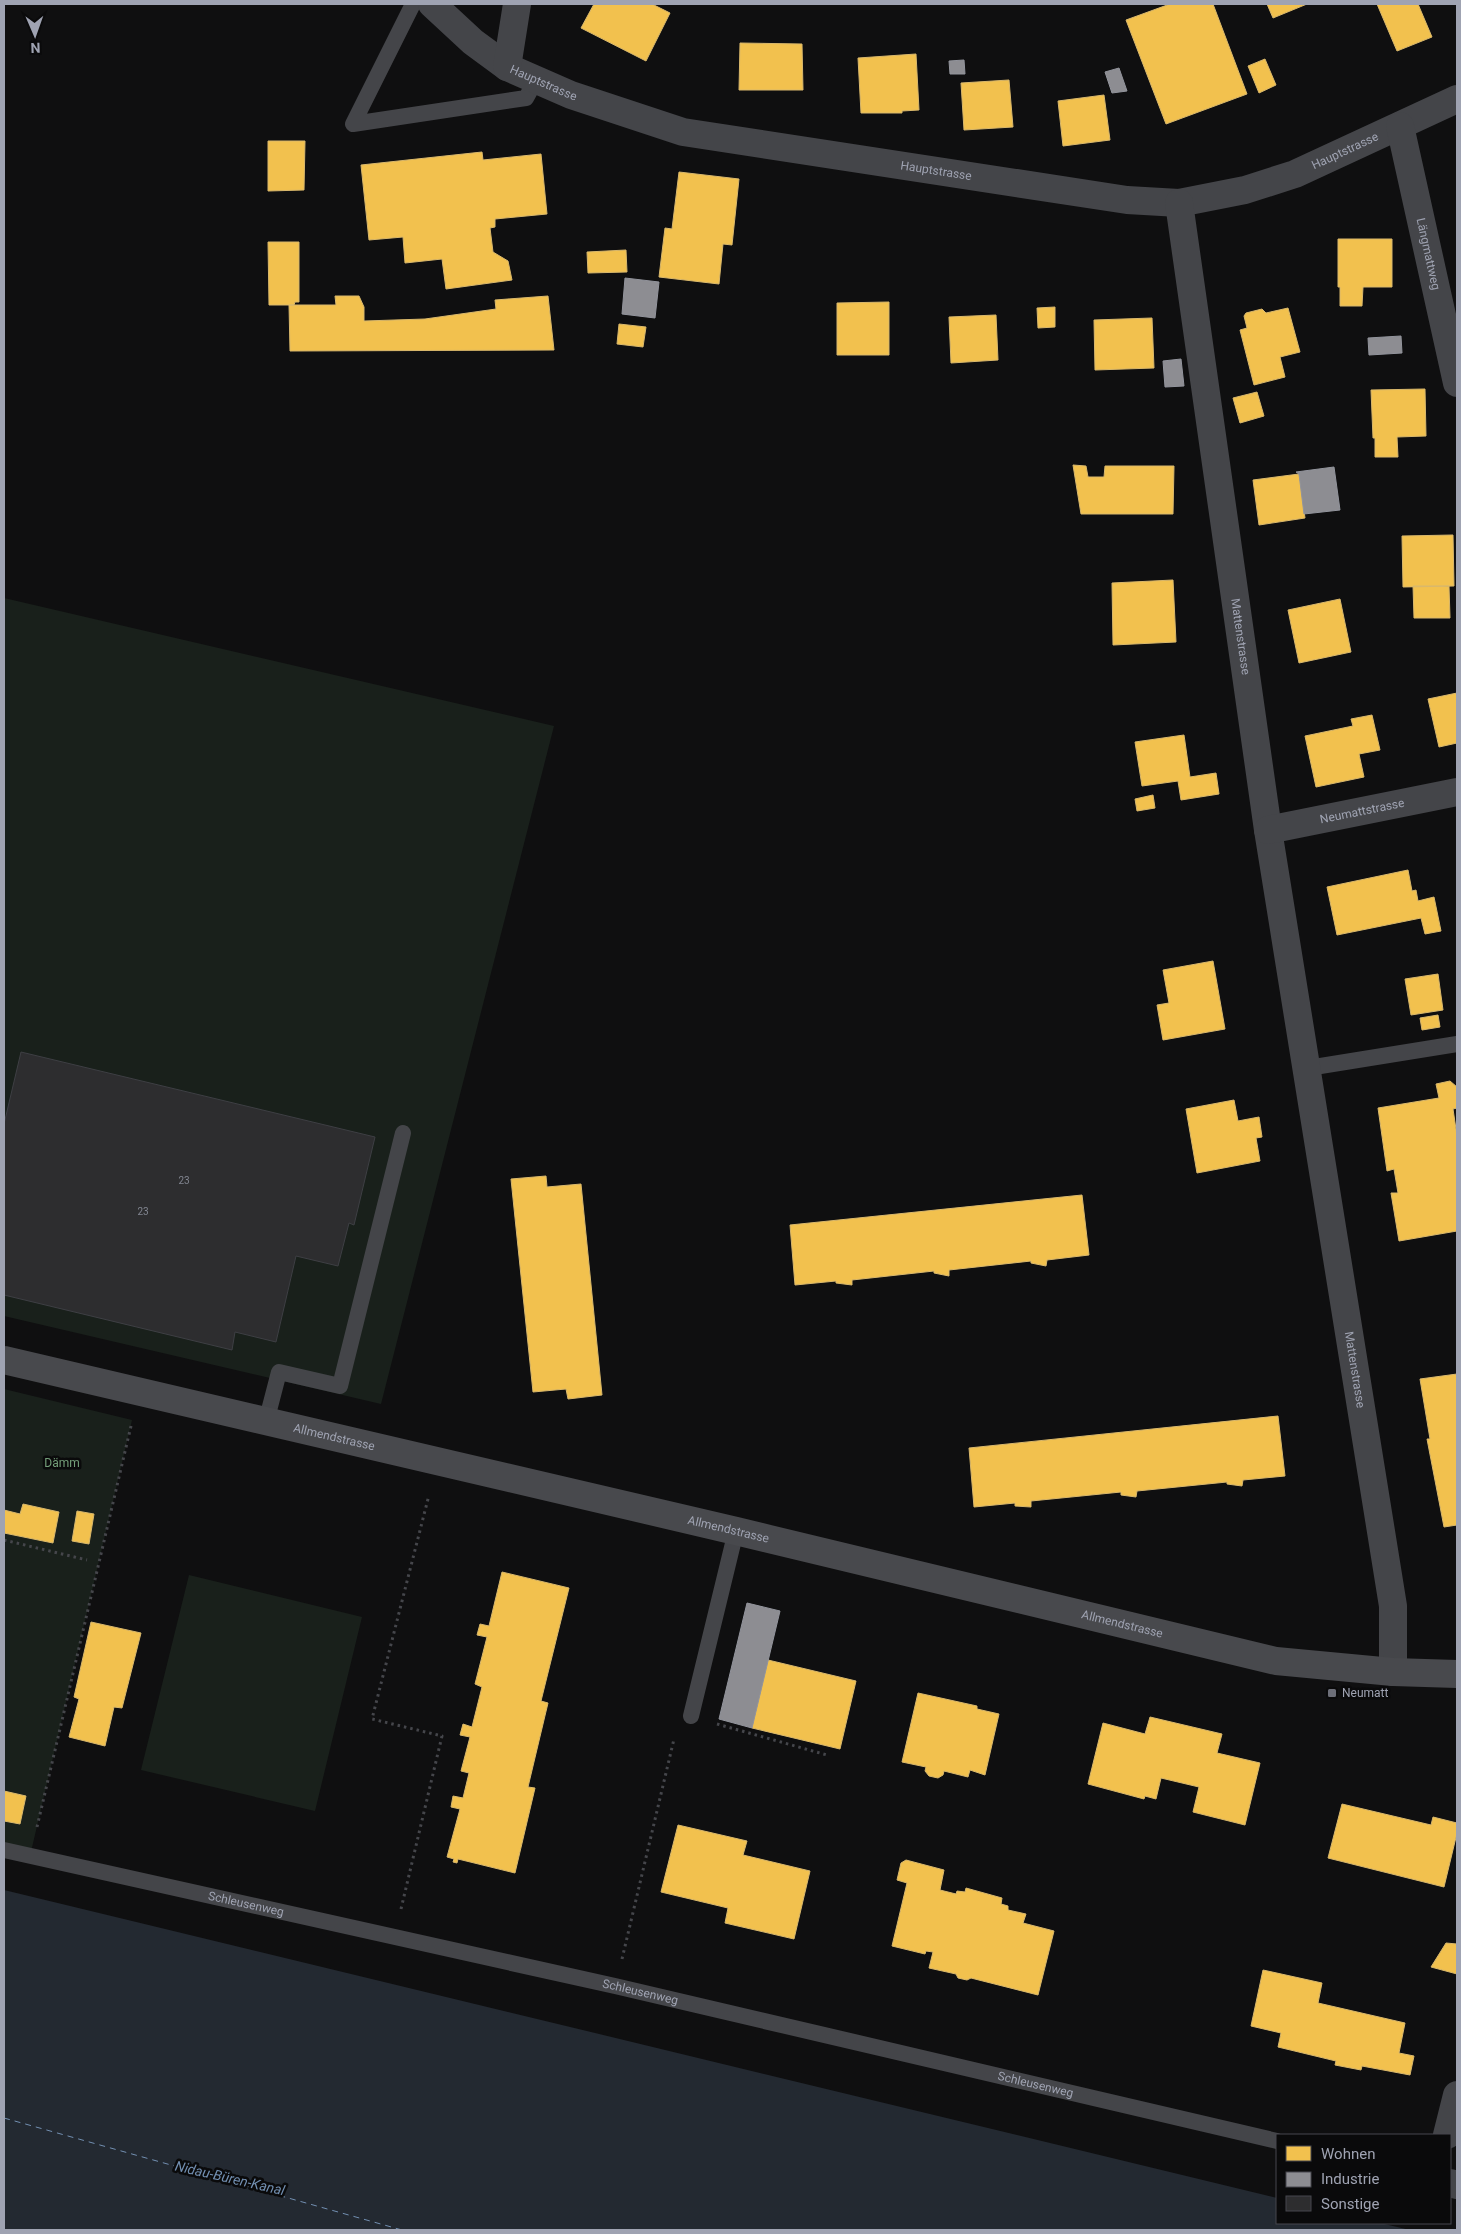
<svg xmlns="http://www.w3.org/2000/svg" width="1461" height="2234" font-family="Roboto,sans-serif">
<style>
.green{fill:#19201b}
.water{fill:#232931}
.homes{fill:#f2c14e;stroke:#d9b86c}
.industry{fill:#8d8d92;stroke:#92949c}
.lines{fill:none;stroke-linecap:round;stroke-linejoin:round}
.ferry{stroke:#728fb1;stroke-width:1;stroke-dasharray:6 5;stroke-linecap:butt}
.building{fill:#2d2d2f;stroke:#3e3f44}
.path{stroke:#45464b;stroke-width:3;stroke-dasharray:2.5 4;stroke-linecap:butt}
.service{stroke:#444549;stroke-width:16}
.minor{stroke:#444549;stroke-width:28}
.secondary{stroke:#48494d;stroke-width:28}
.poi-dot{fill:#6d6f79;stroke:#0a0a0b;stroke-width:2}
.labels{text-anchor:middle;stroke-width:5;stroke-linejoin:round;paint-order:stroke}
.number-label{font-size:10px;fill:#828691}
.street-label{font-size:12px;fill:#9fa3b2;stroke:#0a0a0b}
.park-label{font-size:12px;fill:#749f7a;stroke:#0a0a0b}
.poi-label{font-size:12px;fill:#9fa3b2;stroke:#0a0a0b;text-anchor:start}
.water-label{font-size:14px;font-style:italic;fill:#728fb1;stroke:#0a0a0b}
</style>
<rect width="100%" height="100%" fill="#0f0f10"/>
<path class="green" d="M4 598 554 726 381 1404 4 1316Z
M4 1389 132 1420 30 1856 4 1850Z
M189 1575 362 1617 315 1811 141 1770Z"/>
<path class="water" d="M4 1890 1277 2198V2223H1380L1410 2230H4Z"/>
<path class="homes" d="M594 4H652L670 13 646 61 581 28Z
M1170 4H1213L1247 94 1166 124 1126 20Z
M1267 4H1307L1273 18Z
M1377 4H1418L1432 37 1397 51Z
M740 43 802 44 803 90H739Z
M916 54 919 110 902 111V113H861L858 58Z
M1265 59 1276 85 1259 93 1248 66Z
M1009 80 1013 127 964 130 961 83Z
M1104 95 1110 140 1063 146 1058 101Z
M268 141H305L304 190 268 191Z
M482 152 483 160 541 154 547 214 495 219V227L490 228 493 252 508 261 512 280 446 289 442 259 405 263 403 237 369 240 361 165Z
M679 172 739 179 732 245 723 244 719 284 659 277 665 228 672 229Z
M1338 239H1392V287H1363L1362 306H1340V287H1338Z
M268 242H299V302H295L294 305H269Z
M626 250 627 272 588 273 587 252Z
M335 296H359L364 307V321L425 319 496 309 495 300 548 296 554 350 290 351 289 305H336Z
M889 302V355H837V303Z
M1055 307V327L1038 328 1037 308Z
M1288 308 1300 352 1280 357 1285 377 1254 385 1240 330 1247 328 1244 316 1246 313 1262 309 1266 313Z
M996 315 998 360 951 363 949 317Z
M1152 318 1154 368 1095 370 1094 320Z
M619 324 646 327 643 347 617 344Z
M1425 389 1426 436 1397 437 1398 457H1375V438H1373L1371 390Z
M1257 392 1264 416 1240 423 1233 398Z
M1073 465 1086 466 1088 477H1104L1105 466H1174L1173 514H1081Z
M1299 474 1305 518 1259 525 1253 480Z
M1453 535 1454 586 1403 587 1402 536Z
M1173 580 1176 642 1113 645 1112 583Z
M1413 586H1449L1450 618H1414Z
M1340 599 1351 652 1299 663 1288 610Z
M1457 693V743L1439 747 1428 699Z
M1372 715 1380 750 1359 754 1364 777 1316 787 1305 736 1353 726 1351 719Z
M1184 735 1190 777 1216 773 1219 794 1181 800 1178 781 1142 786 1135 742Z
M1153 795 1155 808 1137 811 1135 799Z
M1408 870 1412 891 1416 890 1418 901 1434 897 1441 931 1425 934 1421 918 1337 935 1327 887Z
M1213 961 1225 1029 1163 1040 1157 1005 1169 1003 1163 970Z
M1438 974 1443 1010 1411 1015 1405 979Z
M1438 1015 1440 1027 1422 1030 1420 1018Z
M1450 1081 1457 1087V1108L1453 1109 1457 1136V1231L1399 1241 1391 1193H1398L1394 1169 1387 1171 1378 1108 1439 1098 1436 1084Z
M1234 1100 1238 1121 1259 1117 1262 1137 1256 1138 1260 1161 1197 1173 1186 1109Z
M546 1176 547 1187 581 1184 602 1395 568 1399 566 1389 533 1392 511 1179Z
M1082 1195 1089 1255 1047 1260 1046 1266 1031 1263V1261L949 1270V1276L934 1273V1271L852 1280V1285L836 1283V1281L795 1285 790 1225Z
M1457 1374V1525L1444 1527 1427 1439H1430L1420 1379Z
M1278 1416 1285 1476 1243 1480 1242 1486 1227 1484V1482L1137 1491 1136 1497 1121 1495V1492L1031 1501V1507L1015 1506V1503L974 1507 969 1448Z
M23 1504 59 1512 53 1543 4 1533V1510L20 1514Z
M77 1511 94 1514 89 1544 72 1541Z
M502 1572 569 1588 541 1701 548 1703 528 1787 535 1788 515 1873 458 1859 457 1863 453 1862 454 1859 447 1857 460 1809 451 1807 453 1796 463 1798 469 1773 461 1771 470 1737 460 1735 463 1724 472 1727 482 1687 475 1684 487 1637 477 1635 480 1624 489 1626Z
M91 1622 141 1633 122 1708 114 1707 105 1746 69 1737 79 1699 74 1697Z
M768 1660 856 1681 840 1749 752 1728Z
M918 1693 977 1706V1709L999 1714 985 1775 970 1770 968 1777 944 1771 943 1775 938 1778 929 1776 925 1771 926 1767 902 1762Z
M1150 1717 1222 1734 1217 1753 1260 1763 1245 1825 1193 1812 1199 1787 1161 1778 1156 1799 1145 1796 1144 1799 1088 1784 1103 1723 1145 1734Z
M4 1791 26 1796 20 1824 4 1821Z
M1342 1804 1431 1825 1433 1817 1457 1823V1833L1444 1887 1328 1858Z
M678 1825 747 1841 743 1855 810 1871 794 1939 725 1923 728 1908 661 1892Z
M906 1860 944 1870 940 1890 956 1894 957 1891 965 1892 966 1888 1002 1898 1001 1904 1008 1906V1910L1026 1914 1023 1923 1054 1931 1038 1995 971 1978 967 1980 958 1978 956 1974 929 1968 933 1952 926 1951 925 1954 892 1946 907 1883 897 1880 901 1863Z
M1446 1943 1457 1944V1974L1431 1967Z
M1263 1970 1322 1983 1318 2003 1405 2023 1399 2053 1414 2056 1410 2075 1362 2066 1361 2070 1335 2065 1336 2061 1278 2047 1281 2033 1251 2026Z"/>
<path class="industry" d="M964 60 965 74H950L949 61Z
M1119 68 1127 91 1112 93 1105 72Z
M625 278 659 282 655 318 622 314Z
M1401 336 1402 353 1369 355 1368 338Z
M1181 359 1184 386 1165 387 1163 361Z
M1334 467 1340 510 1304 514 1299 474 1296 472Z
M747 1603 780 1611 752 1728 719 1719Z"/>
<g class="lines">
<path class="ferry" d="M4 2118 402 2230"/>
</g>
<path class="building" d="M21 1052 375 1137 354 1225 349 1223 338 1266 296 1256 276 1342 235 1332 232 1350 4 1295V1124Z"/>
<g class="lines">
<path class="path" d="M4 1540 87 1560
M717 1724 827 1755
M37 1827 131 1426
M401 1909 442 1736 372 1719 429 1495
M622 1959 674 1739"/>
<g class="service">
<path d="M413 4 353 124 526 98 536 80"/>
<path d="M1308 1068 1457 1044"/>
<path d="M266 1422 279 1372 340 1386 403 1133"/>
<path d="M691 1716 736 1531"/>
<path id="s1" d="M4 1850 615 1986 1277 2141"/>
</g>
<g class="minor">
<path id="s2" d="M432 4 473 42 507 67 571 95 683 132 1127 200 1179 203 1245 190 1295 174 1457 99"/>
<path d="M507 67 517 4"/>
<path id="s3" d="M1400 126 1457 383"/>
<path id="s4" d="M1179 203 1268 830 1393 1606V1672"/>
<path id="s5" d="M1268 830 1457 792"/>
<path d="M1447 2135 1457 2095"/>
<path d="M1450 2183 1457 2185"/>
</g>
<path class="secondary" id="s6" d="M4 1360 736 1531 1276 1661 1393 1672 1457 1674"/>
</g>
<rect class="poi-dot" x="1327" y="1688" width="10" height="10" rx="2.5"/>
<g class="labels">
<g class="number-label">
<text x="184" y="1184">23</text>
<text x="143" y="1215">23</text>
</g>
<g class="street-label">
<text dy="4" stroke="none"><textPath href="#s2" startOffset="138">Hauptstrasse</textPath></text>
<text dy="4" stroke="none"><textPath href="#s2" startOffset="962">Hauptstrasse</textPath></text>
<text dy="4" stroke="none"><textPath href="#s2" startOffset="542">Hauptstrasse</textPath></text>
<text dy="4" stroke="none"><textPath href="#s3" startOffset="131">Längmattweg</textPath></text>
<text dy="4" stroke="none"><textPath href="#s4" startOffset="438">Mattenstrasse</textPath></text>
<text dy="4" stroke="none"><textPath href="#s5" startOffset="96">Neumattstrasse</textPath></text>
<text dy="4" stroke="none"><textPath href="#s4" startOffset="1180">Mattenstrasse</textPath></text>
<text dy="4" stroke="none"><textPath href="#s6" startOffset="339">Allmendstrasse</textPath></text>
<text dy="4" stroke="none"><textPath href="#s6" startOffset="744">Allmendstrasse</textPath></text>
<text dy="4" stroke="none"><textPath href="#s6" startOffset="1149">Allmendstrasse</textPath></text>
<text dy="4" stroke="none"><textPath href="#s1" startOffset="248">Schleusenweg</textPath></text>
<text dy="4" stroke="none"><textPath href="#s1" startOffset="652">Schleusenweg</textPath></text>
<text dy="4" stroke="none"><textPath href="#s1" startOffset="1058">Schleusenweg</textPath></text>
</g>
<g class="park-label">
<text x="62" y="1467">Dämm</text>
</g>
<g class="poi-label">
<text x="1342" y="1697">Neumatt</text>
</g>
<g class="water-label">
<text transform="translate(230 2178) rotate(13)" y="5">Nidau-Büren-Kanal</text>
</g>
</g>
<rect width="1461" height="2234" fill="none" stroke="#9fa3b2" stroke-width="10"/>
<rect x="1276" y="2134" width="175" height="90" fill="#0a0a0b" stroke="#46474e"/>
<rect x="1286" y="2146" width="25" height="15" fill="#f2c14e" stroke="#46474e"/>
<text x="1321" y="2159" font-size="15" fill="#9fa3b2">Wohnen</text>
<rect x="1286" y="2172" width="25" height="15" fill="#8d8d92" stroke="#46474e"/>
<text x="1321" y="2184" font-size="15" fill="#9fa3b2">Industrie</text>
<rect x="1286" y="2196" width="25" height="15" fill="#2d2d2f" stroke="#46474e"/>
<text x="1321" y="2209" font-size="15" fill="#9fa3b2">Sonstige</text>
<g transform="translate(35 35) rotate(178)" stroke="#0a0a0b" stroke-width="4" paint-order="stroke">
<path d="M0-4L9 19L0 12L-9 19Z" fill="#9fa3b2"/>
<text y="-8" font-size="14" font-weight="bold" text-anchor="middle" fill="#9fa3b2">N</text>
</g>
</svg>
